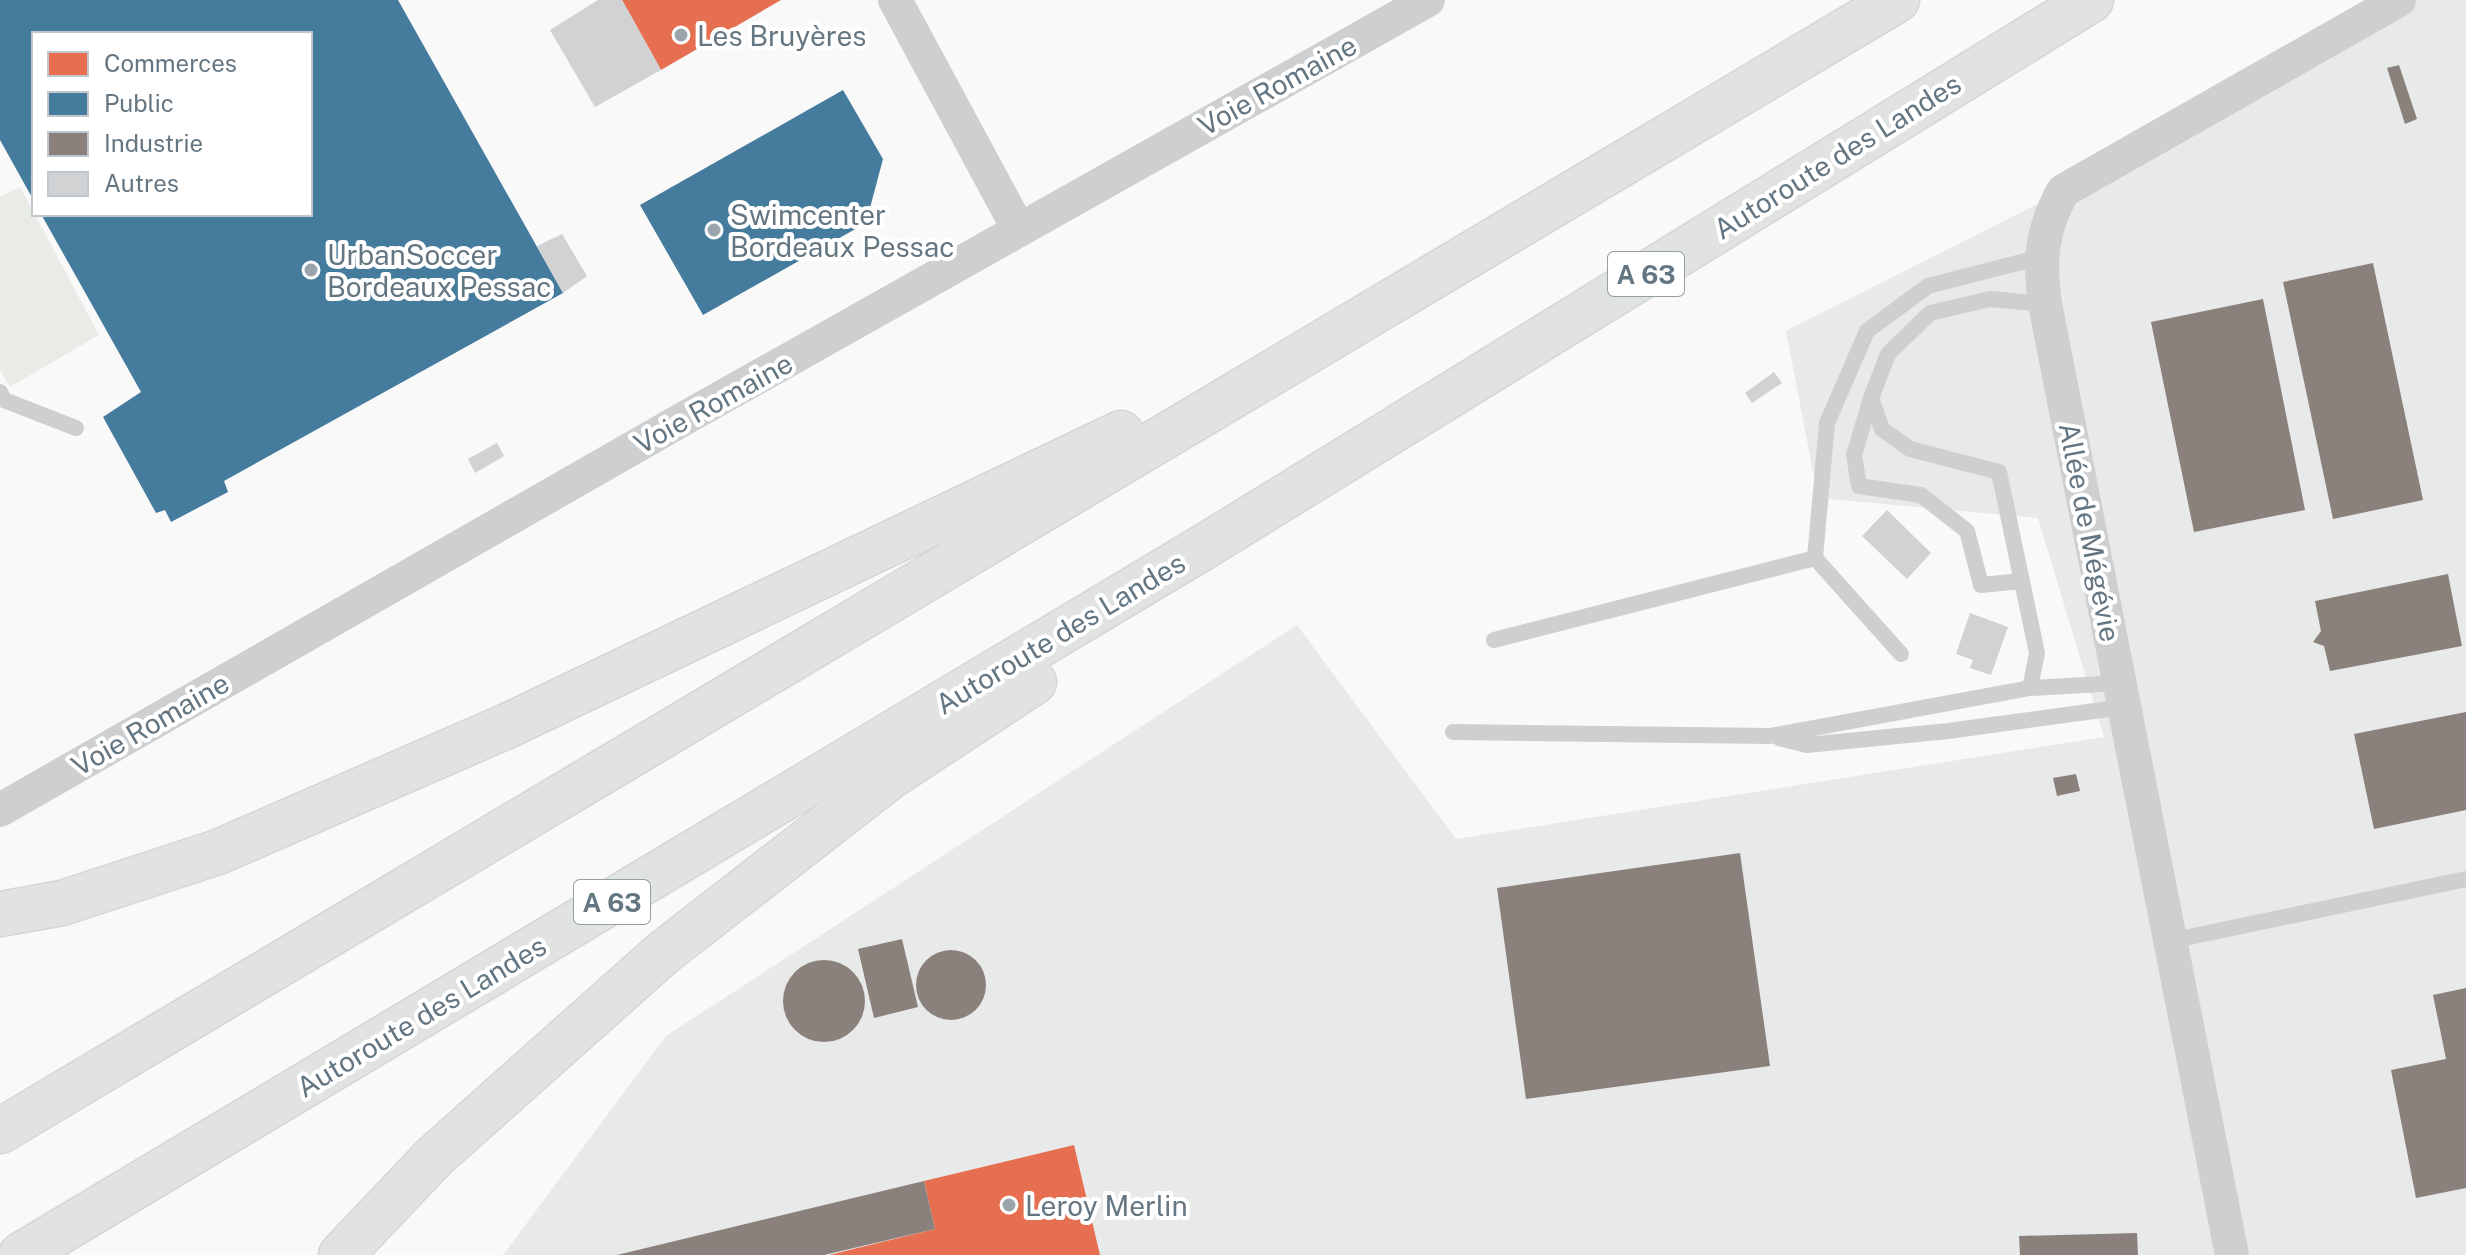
<svg xmlns="http://www.w3.org/2000/svg" width="2466" height="1255" viewBox="0 0 2466 1255" font-family="'Public Sans',sans-serif">
<rect width="100%" height="100%" fill="#f9f9f9"/>
<path fill="#e8e9e9" d="M2399 0H2466V1255H503L666 1036 1297 625 1456 839 2104 737 2038 518 1818 498 1786 331 2063 191Z"/>
<path fill="#e8ebe6" d="M20 187 99 335 10 387 0 370V197Z"/>
<path fill="#e76f51" d="M622 0H781L661 70Z
M1074 1145 1100 1255H829L935 1229 924 1181Z"/>
<path fill="#457b9d" d="M0 0H398L563 293 224 481 228 492 171 522 165 510 156 513 103 417 141 392 41 214H310V34H34V201L0 140Z
M843 90 883 159 866 223 703 315 640 205Z"/>
<path fill="#8a817c" d="M2399 65 2417 119 2405 124 2387 68Z
M2373 263 2423 500 2333 519 2283 282Z
M2263 299 2305 510 2194 532 2151 322Z
M2448 574 2462 646 2330 671 2324 646 2313 642 2321 631 2315 601Z
M2466 712V810L2374 829 2354 734Z
M2076 774 2080 791 2057 796 2053 778Z
M1740 853 1770 1066 1526 1099 1497 888Z
M902 939 918 1007 874 1018 858 949Z
M916 985a35 35 0 1 1 70 0a35 35 0 1 1-70 0Z
M783 1001a41 41 0 1 1 82 0a41 41 0 1 1-82 0Z
M2466 988V1188L2416 1198 2391 1070 2446 1059 2433 995Z
M924 1181 935 1229 824 1255H617Z
M2137 1233 2138 1255H2020L2019 1236Z"/>
<path fill="#d0d2d3" d="M598 0H622L661 70 595 107 550 30Z
M562 234 587 276 563 293 537 246Z
M1774 372 1782 383 1752 403 1745 393Z
M497 443 504 456 475 473 468 459Z
M1887 510 1931 553 1907 579 1862 536Z
M1970 613 2008 627 1991 675 1970 668 1973 660 1956 654Z"/>
<g fill="none" stroke-linecap="round" stroke-linejoin="round">
<g stroke="#d5d6d6" stroke-width="47">
<path id="motorway" d="M0 914 62 903 218 852 507 726 1121 433
M0 1131 1897 0
M21 1255 1202 548 2091 0
M341 1255 434 1157 663 953 891 776 1034 682"/>
</g>
<path stroke="#cecfd0" stroke-width="16" d="M0 392 4 400 76 428
M1871 398 1854 455 1859 486 1921 495 1967 531 1981 585 2022 581
M1815 558 1901 654
M1494 640 1815 558 1827 423 1867 331 1928 286 2041 257
M2030 688 2119 683
M1453 732 1770 736 2030 688 2037 653 1999 472 1910 449 1882 429 1871 398 1888 354 1930 313 1990 299 2045 304
M1779 738 1807 745 1948 731 2124 707
M2170 941 2466 879"/>
<path stroke="#cecfd0" stroke-width="34" d="M895 0 1019 230
M0 810 685 418 1428 0
M2232 1255 2045 304C2039 259 2041 231 2063 191L2399 0"/>
<use href="#motorway" stroke="#e1e2e2" stroke-width="44"/>
</g>
<g fill="#99a4ac" stroke="#fff" stroke-width="3">
<circle cx="681" cy="35" r="8"/>
<circle cx="714" cy="230" r="8"/>
<circle cx="311" cy="270" r="8"/>
<circle cx="1009" cy="1205" r="8"/>
</g>
<g text-anchor="middle" dominant-baseline="central" stroke-width="8" stroke-linejoin="round" paint-order="stroke">
<g fill="#fff" stroke="#939fa8" stroke-width="2">
<rect x="1608" y="252" width="76" height="44" rx="6"/>
<rect x="574" y="880" width="76" height="44" rx="6"/>
</g>
<g font-size="26" font-weight="bold" fill="#657683">
<text x="1646" y="274">A 63</text>
<text x="612" y="902">A 63</text>
</g>
<g font-size="28" fill="#657683" stroke="#fff" text-anchor="start">
<text x="697" y="35">Les Bruyères</text>
<text x="730" y="214">Swimcenter<tspan x="730" dy="32">Bordeaux Pessac</tspan></text>
<text x="327" y="254">UrbanSoccer<tspan x="327" dy="32">Bordeaux Pessac</tspan></text>
<text x="1025" y="1205">Leroy Merlin</text>
</g>
<g font-size="28" fill="#657683" stroke="#fff">
<text transform="translate(1277 85) rotate(-29)">Voie Romaine</text>
<text transform="translate(1837 156) rotate(-32)">Autoroute des Landes</text>
<text transform="translate(713 403) rotate(-29)">Voie Romaine</text>
<text transform="translate(2090 532) rotate(79)">Allée de Mégévie</text>
<text transform="translate(1060 633) rotate(-31)">Autoroute des Landes</text>
<text transform="translate(150 724) rotate(-30)">Voie Romaine</text>
<text transform="translate(421 1016) rotate(-31)">Autoroute des Landes</text>
</g>
</g>
<rect x="32" y="32" width="280" height="184" fill="#ffffff" stroke="#c1c8cd" stroke-width="2"/>
<rect x="48" y="52" width="40" height="24" fill="#e76f51" stroke="#c1c8cd" stroke-width="2"/>
<text x="104" y="72" font-size="24" fill="#657683">Commerces</text>
<rect x="48" y="92" width="40" height="24" fill="#457b9d" stroke="#c1c8cd" stroke-width="2"/>
<text x="104" y="112" font-size="24" fill="#657683">Public</text>
<rect x="48" y="132" width="40" height="24" fill="#8a817c" stroke="#c1c8cd" stroke-width="2"/>
<text x="104" y="152" font-size="24" fill="#657683">Industrie</text>
<rect x="48" y="172" width="40" height="24" fill="#d0d2d3" stroke="#c1c8cd" stroke-width="2"/>
<text x="104" y="192" font-size="24" fill="#657683">Autres</text>
</svg>
